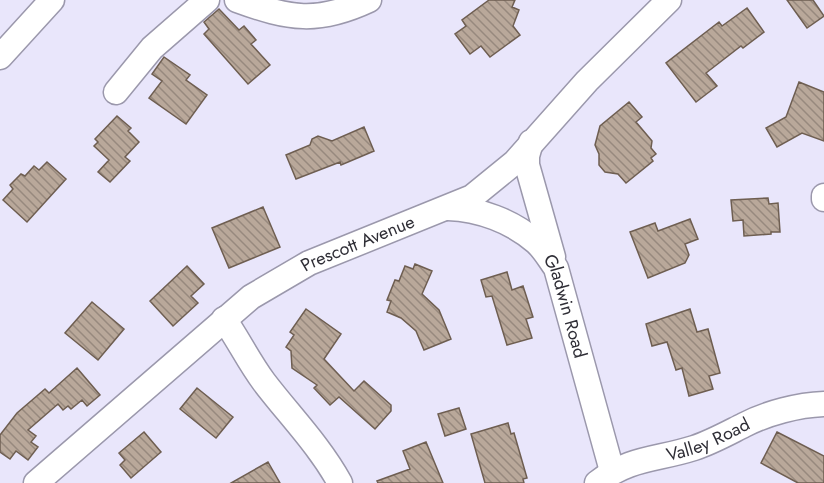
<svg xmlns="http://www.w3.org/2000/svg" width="824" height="483" viewBox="0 0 824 483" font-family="Jost,sans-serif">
<defs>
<pattern id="building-back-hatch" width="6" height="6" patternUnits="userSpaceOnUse" patternTransform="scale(1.5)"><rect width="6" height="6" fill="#b9a89a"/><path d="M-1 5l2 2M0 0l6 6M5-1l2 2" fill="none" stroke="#97897e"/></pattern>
</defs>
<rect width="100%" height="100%" fill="#e9e6fb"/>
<path fill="url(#building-back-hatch)" stroke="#6e5e51" stroke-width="1.5" d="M489 0H515L512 7 519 10 513 26 520 35 490 57 481 46 470 54 455 34 466 26 462 20Z
M787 0H813L824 16 807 28Z
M747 8 764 32 743 48 741 46 706 73 717 86 696 102 666 63 719 22 722 26Z
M219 9 239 30 244 26 256 40 251 44 270 65 248 84 204 34 209 29 204 22Z
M164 57 190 75 186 80 207 95 186 124 149 98 162 81 152 74Z
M799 82 824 92V141L802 133 777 147 766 128 786 117Z
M629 102 642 117 636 122 652 141 651 148 656 154 651 158 653 161 626 183 618 174 605 172 599 165V154L595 145 600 126Z
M117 116 131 128 128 131 139 142 125 157 130 161 110 182 98 172 109 160 94 146 98 142 95 139Z
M364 127 374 151 341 165 340 162 296 179 286 155 310 145 312 139 318 136 332 141Z
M47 162 66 179 27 222 3 200 13 189 10 185 21 174 25 176 34 166 39 170Z
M768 198 769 204 778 203 780 232H771V234L744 236 743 220 733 221 731 200Z
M263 207 280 247 229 268 212 228Z
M690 219 698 239 685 244 689 255 685 263 648 278 630 232 655 223 658 231Z
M415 264 432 271 422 294 439 310 451 339 424 350 416 331 401 318 387 312 391 301 387 300 395 280 399 281 405 266 413 269Z
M187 266 204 284 191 296 198 303 173 326 150 301Z
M507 272 512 290 523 286 533 317 526 319 532 338 507 345 492 296 486 297 481 280Z
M92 302 124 329 98 360 65 333Z
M306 309 341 334 324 359 354 391 364 381 391 405V411L375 429 339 397 330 405 314 388 317 385 292 368 291 351 286 347 294 335 290 332Z
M690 309 697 332 708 329 720 373 709 376 713 389 689 396 682 368 676 370 667 342 652 346 646 324Z
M77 368 100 395 87 406 82 400 71 409 68 406 63 410 58 404 28 430 36 436 31 442 38 447 28 460 16 451 10 459 0 452V435L17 413 45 389 49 393Z
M197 388 233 417 216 438 180 409Z
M459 408 466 429 445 436 438 414Z
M508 423 511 434 514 433 527 478 523 479 524 483H485L471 434Z
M144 432 161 452 131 478 120 465 125 460 119 453Z
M777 432 824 456V483H798L761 463Z
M426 442 443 483H378L377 481 410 469 403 451Z
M268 462 280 483H231Z"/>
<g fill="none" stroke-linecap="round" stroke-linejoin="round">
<g stroke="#9b98ac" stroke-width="27">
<g id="minor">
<path d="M237 0C289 19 318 24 369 0"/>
<path d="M0 57 52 0"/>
<path d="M116 92 152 48 207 0"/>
<path d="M531 142 527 156V165L553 257"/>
<path d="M824 196V199"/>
<path id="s1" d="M448 208C479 209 512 221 536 242 544 249 550 260 556 268L612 471"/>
<path d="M224 319C238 339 249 362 264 382 290 416 319 445 340 483"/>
<path id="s2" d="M36 483 251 297 309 263 472 197 515 162 587 81 669 0"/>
<path id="s3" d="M597 483C630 457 657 460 694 448 712 442 728 433 744 425 767 413 798 405 824 404"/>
</g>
</g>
<use href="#minor" stroke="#fff" stroke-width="24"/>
</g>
<g text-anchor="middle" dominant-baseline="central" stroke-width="6" stroke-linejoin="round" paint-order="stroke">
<g font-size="18" fill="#2f2e36" stroke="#e9e6fb">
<text stroke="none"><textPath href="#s2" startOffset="404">Prescott Avenue</textPath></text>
<text stroke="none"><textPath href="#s1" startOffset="168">Gladwin Road</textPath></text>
<text stroke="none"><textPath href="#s3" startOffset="120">Valley Road</textPath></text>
</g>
</g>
</svg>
